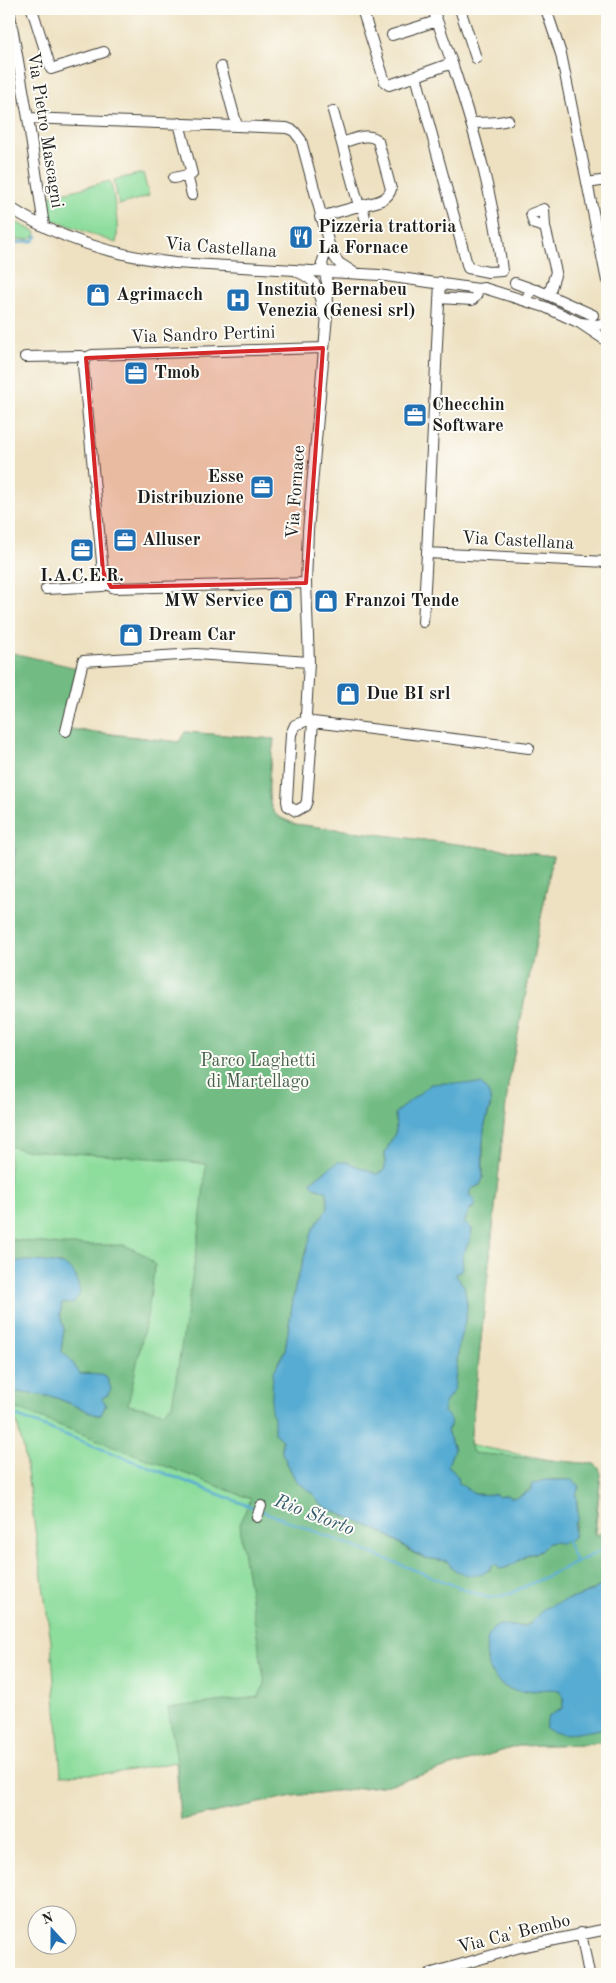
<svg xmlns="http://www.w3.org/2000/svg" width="616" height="1983" viewBox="0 0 616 1983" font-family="'Old Standard TT',serif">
<rect width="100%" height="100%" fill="#fdfcf7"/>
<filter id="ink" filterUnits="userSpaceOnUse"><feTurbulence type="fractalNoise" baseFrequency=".02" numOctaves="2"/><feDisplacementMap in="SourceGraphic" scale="10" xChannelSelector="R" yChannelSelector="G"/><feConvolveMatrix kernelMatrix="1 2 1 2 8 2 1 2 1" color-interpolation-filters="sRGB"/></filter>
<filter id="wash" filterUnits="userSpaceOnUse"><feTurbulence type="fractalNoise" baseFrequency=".0096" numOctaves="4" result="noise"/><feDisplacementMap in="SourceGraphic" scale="20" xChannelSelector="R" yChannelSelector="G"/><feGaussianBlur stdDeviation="1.12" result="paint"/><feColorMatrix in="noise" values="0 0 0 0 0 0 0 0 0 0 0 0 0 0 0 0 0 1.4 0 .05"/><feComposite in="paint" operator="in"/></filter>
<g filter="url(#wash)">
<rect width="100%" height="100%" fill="#eee1c1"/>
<path fill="#8ddd9c" stroke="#547c5c" d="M143 173 149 196 119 205 114 180Z
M110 181C114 195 120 229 116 243L46 217 43 198Z
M9 219 36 232 35 236 30 239 11 240 9 246Z
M9 652 63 728 179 742 185 732 274 739C272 757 262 801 276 815 281 819 289 821 294 824L553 856 508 1085 470 1443V1445L556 1461 594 1464 599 1468 601 1474 595 1535 607 1530V1741L582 1744 518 1746 388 1785 292 1796 180 1820 176 1762 114 1773 61 1775 51 1642 24 1451 13 1408 9 1406Z"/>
<path fill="#72bc84" stroke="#476c50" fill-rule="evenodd" d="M9 652 77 668 62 729 179 742 185 732 274 739C272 757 262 801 276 815 281 819 289 821 294 824L553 856 508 1085 470 1443 473 1453 594 1464 599 1468 601 1474 594 1532 595 1536H598L607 1532V1583L582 1595 543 1610 536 1619 526 1626H509L525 1692 550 1688 559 1690 564 1698 562 1708 548 1717 566 1733 607 1728V1741L582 1744 518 1746 388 1785 292 1796 180 1820 177 1762 168 1708 258 1697 265 1684 241 1538 240 1522 251 1499 9 1406V1391L54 1397 97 1415H101L106 1404 102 1399 104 1396 89 1373 80 1374 70 1359 61 1352 64 1329 60 1315 62 1303 61 1264 9 1261V1239L61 1245H124L145 1255 155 1265 148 1311 128 1405 163 1412 172 1405 199 1234 206 1164 164 1159 24 1150 9 1146V920L15 849 9 841ZM431 1084 491 1105 483 1132V1178L480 1185 471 1189 469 1196 473 1198 474 1208 469 1210 464 1223 472 1229 470 1240 462 1256 463 1269 455 1274 464 1286 467 1303 466 1318 459 1342 454 1390 444 1405V1412L450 1427 447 1431 454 1449 448 1465 458 1479V1483L474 1494 496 1495 499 1497 506 1495C520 1504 527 1488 537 1483 550 1478 569 1478 580 1486L576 1494 578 1511 575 1529 555 1542 548 1543 539 1552 530 1554 506 1568 496 1564 492 1565 489 1571 450 1565 447 1561 425 1558 413 1553 386 1534 327 1508 318 1502 313 1493 296 1481 282 1453V1440L274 1433 278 1362 285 1350 295 1287 313 1229 328 1208 327 1192 313 1186 347 1162 376 1174 382 1172 385 1168V1153L396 1131V1113Z"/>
<path fill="#56acd2" stroke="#396477" d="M9 841 15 848 9 920Z
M445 1083 481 1084C499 1101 486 1111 484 1131 482 1146 482 1163 483 1178L480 1185 471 1189 469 1195 473 1198 476 1205 469 1210 464 1223 472 1229 470 1240 462 1256 463 1269 455 1274 464 1286 467 1303 466 1318 459 1342 454 1390 444 1405V1412L449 1417 451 1423 447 1431 454 1449 448 1465 458 1477 459 1483 474 1494 496 1495 499 1497 506 1495C516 1501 521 1495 530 1491L532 1484 545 1480H572L580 1486 576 1494 578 1519 574 1524V1536C557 1550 561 1539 549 1543 546 1544 543 1549 540 1551 537 1553 533 1552 529 1554 520 1559 511 1568 500 1569L496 1564 492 1565C484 1579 468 1577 455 1570 452 1568 449 1564 447 1561L425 1558 413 1552 386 1534 327 1508 318 1502 313 1493 296 1481 282 1453V1440L274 1433V1418L271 1411 273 1373 285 1350 295 1287 313 1229 328 1208 327 1192 313 1186 311 1181 338 1162H347L376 1174 382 1172 385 1168V1153L396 1131 395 1113 431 1084Z
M9 1261C24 1261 59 1260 70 1269 77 1274 78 1286 80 1294L72 1304 62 1303 60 1315 64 1329 61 1351 70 1359 80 1374 101 1375 107 1378 111 1389 107 1396H104L102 1399 106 1404 101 1415H97L54 1397 9 1391Z
M607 1583V1728C589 1730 560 1740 545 1728L548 1717 562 1708 564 1698 559 1690C544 1687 529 1694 513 1690 499 1686 492 1677 488 1664 485 1654 485 1636 494 1628 503 1621 513 1629 524 1626 534 1624 536 1615 543 1610 553 1603 568 1600 580 1596 589 1593 598 1587 607 1583Z"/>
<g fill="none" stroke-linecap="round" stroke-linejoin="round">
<path stroke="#56acd2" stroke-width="2.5" d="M15 243 33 241 37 236
M9 1413 257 1509
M262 1511 482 1596 490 1598 509 1594 607 1548
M567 1541 576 1562"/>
</g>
</g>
<g filter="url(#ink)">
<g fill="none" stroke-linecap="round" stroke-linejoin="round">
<g stroke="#3c3a35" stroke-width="12">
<path id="minor" d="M9 9 28 118 44 226
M32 9 51 69 104 52
M362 9 385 82 389 85 416 76
M433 9 452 63
M460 9 476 58
M546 9 561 54 607 281
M392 35 437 21
M452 63C475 132 494 199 502 271L488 272 468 268 416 76Z
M221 67 237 126
M28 118 287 128 294 131 301 140 331 252 339 263 353 272
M472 123C485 122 495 124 508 120
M342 143C352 140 370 131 378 141L391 189C388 202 371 203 359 206
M187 175 192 195
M174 178 192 174 179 123
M587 183 607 180
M362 205 365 218
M9 207C58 239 118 256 175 263L379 275 478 289 484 288 545 307 580 323 607 341
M320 217 359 206 333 111
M545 227 534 224 531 214 544 209 545 227 556 272 549 294
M328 244 322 264 327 282 328 304 308 531 306 583 309 662 306 715 308 720 313 722 529 748
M298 272C320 281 319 293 323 314
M440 282 427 553 607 562
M515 283 532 289
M439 298 472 300 476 296 478 289
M526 300 531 290H537L593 315
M581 323 597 325 607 323
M25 357 81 356 86 358
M306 583 115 588C107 586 104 580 103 572L83 365 86 358 92 355 323 348
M46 589 103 586 107 583
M423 622 427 553
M308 720 295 725 291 734 287 801 288 806 296 811 305 806 307 801 313 722
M66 731 83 661 196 654 309 662
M257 1517 261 1506
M581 1933 589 1974
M429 1974 520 1947 607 1929"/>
</g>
<use href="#minor" stroke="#fff" stroke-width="10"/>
</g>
</g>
<path fill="#d62828" fill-opacity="0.2" stroke="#d62828" stroke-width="4" stroke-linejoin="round" d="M323 348 306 583 111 587 103 572 86 358Z"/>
<defs>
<g id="restaurant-square" transform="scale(1.25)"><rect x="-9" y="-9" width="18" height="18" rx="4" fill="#1f6fb2" stroke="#fdfcf7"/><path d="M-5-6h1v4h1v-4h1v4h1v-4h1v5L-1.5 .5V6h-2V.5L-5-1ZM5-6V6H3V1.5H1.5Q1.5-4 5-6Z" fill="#fff"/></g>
<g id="shop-square" transform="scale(1.25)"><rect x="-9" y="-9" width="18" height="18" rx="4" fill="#1f6fb2" stroke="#fdfcf7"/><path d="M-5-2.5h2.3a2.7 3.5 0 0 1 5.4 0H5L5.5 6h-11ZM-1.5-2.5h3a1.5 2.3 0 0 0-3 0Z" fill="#fff"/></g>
<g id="hospital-square" transform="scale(1.25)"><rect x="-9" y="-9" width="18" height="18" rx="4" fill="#1f6fb2" stroke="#fdfcf7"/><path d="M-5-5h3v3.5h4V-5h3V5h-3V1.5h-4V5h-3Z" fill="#fff"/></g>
<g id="office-square" transform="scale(1.25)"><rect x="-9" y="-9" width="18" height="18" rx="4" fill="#1f6fb2" stroke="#fdfcf7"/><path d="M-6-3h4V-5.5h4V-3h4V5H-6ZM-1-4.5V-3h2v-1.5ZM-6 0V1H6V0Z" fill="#fff"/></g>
</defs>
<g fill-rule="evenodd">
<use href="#restaurant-square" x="301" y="237"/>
<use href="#shop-square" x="98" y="295"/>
<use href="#hospital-square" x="238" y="300"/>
<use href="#office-square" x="136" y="373"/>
<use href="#office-square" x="415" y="415"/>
<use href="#office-square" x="262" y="487"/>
<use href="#office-square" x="125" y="540"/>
<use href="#office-square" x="82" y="550"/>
<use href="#shop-square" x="281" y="601"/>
<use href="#shop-square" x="326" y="601"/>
<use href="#shop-square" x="131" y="635"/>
<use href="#shop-square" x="348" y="694"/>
</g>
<g text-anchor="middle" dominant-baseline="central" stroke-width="4" stroke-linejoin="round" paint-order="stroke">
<g font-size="18" fill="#1c1c1c" stroke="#fdfcf7">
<text transform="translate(45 130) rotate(81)">Via Pietro Mascagni</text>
<text transform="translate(221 248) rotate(4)">Via Castellana</text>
<text transform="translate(203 335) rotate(-2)">Via Sandro Pertini</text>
<text transform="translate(296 492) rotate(-86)">Via Fornace</text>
<text transform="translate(518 541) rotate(3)">Via Castellana</text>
<text transform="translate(514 1934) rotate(-14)">Via Ca' Bembo</text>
</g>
<g font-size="18" font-weight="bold" fill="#1c1c1c" stroke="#fdfcf7" text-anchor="start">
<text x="318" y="227">Pizzeria trattoria<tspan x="318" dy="21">La Fornace</tspan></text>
<text x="256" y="290">Instituto Bernabeu<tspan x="256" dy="21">Venezia (Genesi srl)</tspan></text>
<text x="116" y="295">Agrimacch</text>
<text x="154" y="373">Tmob</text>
<text x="432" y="405">Checchin<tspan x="432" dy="21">Software</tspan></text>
<text x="244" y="477" text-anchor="end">Esse<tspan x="244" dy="21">Distribuzione</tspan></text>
<text x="142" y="540">Alluser</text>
<text x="82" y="576" text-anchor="middle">I.A.C.E.R.</text>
<text x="264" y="601" text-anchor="end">MW Service</text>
<text x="344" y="601">Franzoi Tende</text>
<text x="148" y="635">Dream Car</text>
<text x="366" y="694">Due BI srl</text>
</g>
<g font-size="18" fill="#446049" stroke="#fdfcf7">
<text x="258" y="1061">Parco Laghetti<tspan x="258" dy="21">di Martellago</tspan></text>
</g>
<g font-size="19" font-style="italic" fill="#365d6e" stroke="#fdfcf7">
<text transform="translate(314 1516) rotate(21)">Rio Storto</text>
</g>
</g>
<rect width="616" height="1983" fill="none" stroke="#fdfcf7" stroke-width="30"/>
<g transform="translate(52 1930) rotate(339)"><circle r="24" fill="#fdfcf7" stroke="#a3a29f"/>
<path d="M0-4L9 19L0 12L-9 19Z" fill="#1f6fb2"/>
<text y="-8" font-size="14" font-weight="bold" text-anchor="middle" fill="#1c1c1c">N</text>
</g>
</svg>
